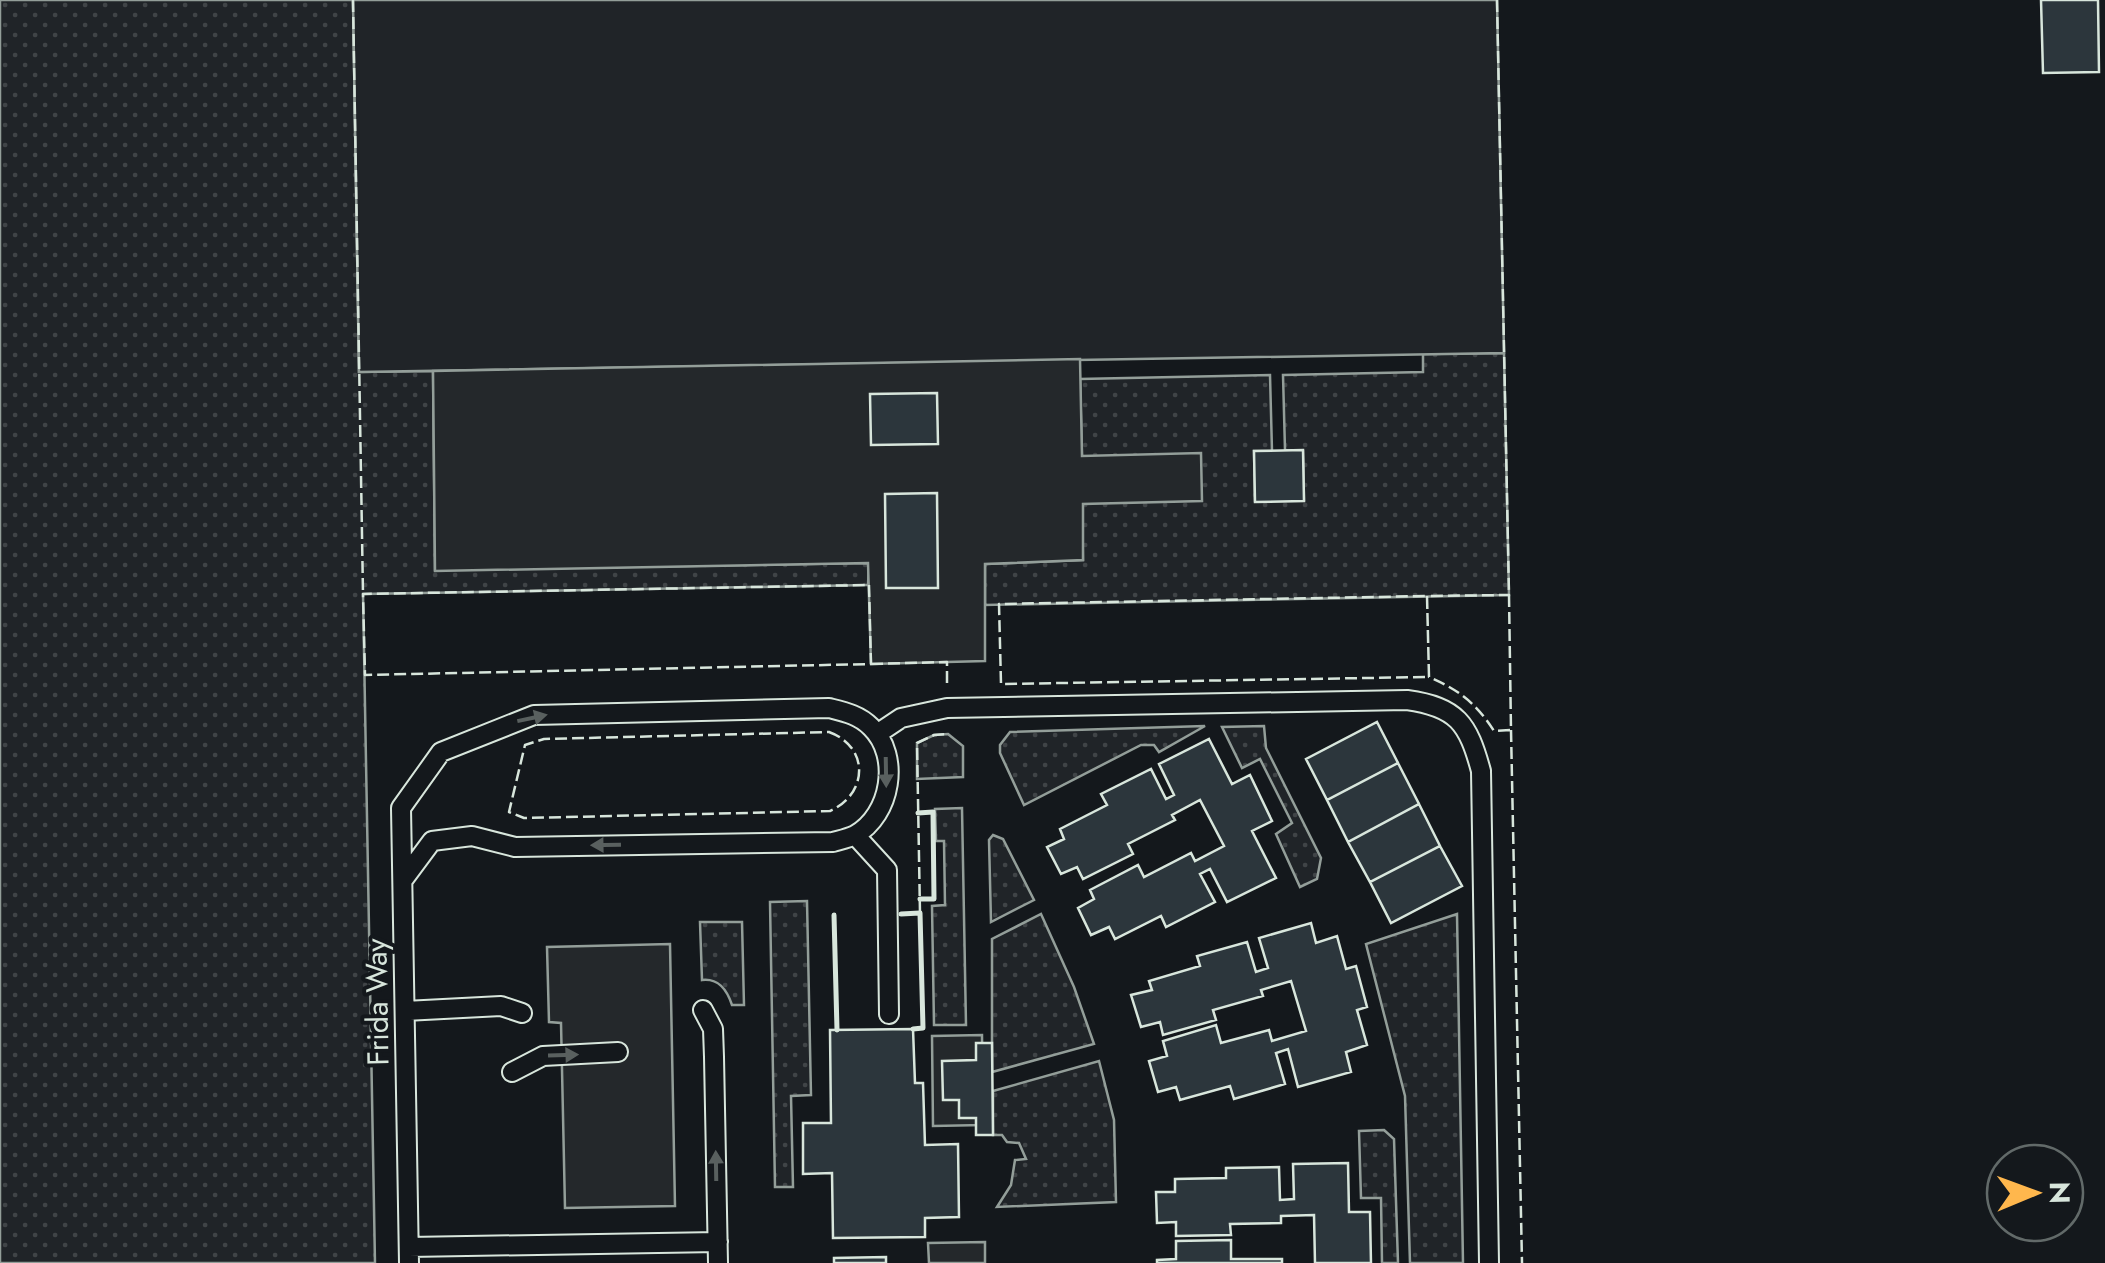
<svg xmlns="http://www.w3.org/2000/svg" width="2105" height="1263" viewBox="0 0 2105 1263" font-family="Jost,sans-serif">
<defs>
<pattern id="grass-dots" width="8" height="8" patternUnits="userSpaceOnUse" patternTransform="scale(2.5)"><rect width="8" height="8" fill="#202428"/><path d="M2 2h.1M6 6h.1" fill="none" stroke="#404447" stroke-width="1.8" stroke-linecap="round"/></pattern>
</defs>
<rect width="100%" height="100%" fill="#14181c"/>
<path fill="url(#grass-dots)" stroke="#939e99" stroke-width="2.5" d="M0 0H353L359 372 433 371 435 570 869 563 868 585 363 594 375 1263H0Z
M1504 353 1509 595 985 605V564L1083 560 1082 503 1201 454 1082 457 1080 379 1270 375 1272 451H1254L1255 501 1304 500 1303 451 1285 450 1283 375 1423 372V354Z
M1205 726 1159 752 1154 745H1141L1024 805 1000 753V745L1010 732Z
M1264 726 1266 748 1321 858 1317 879 1300 887 1276 834 1292 823 1260 759 1242 768 1222 727Z
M948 734 963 746V777L917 779V743L934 735Z
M962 808 966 1025H934L932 906 945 905 944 841H936L935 809Z
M993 835 1003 839 1034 900 991 922 989 840Z
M807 901 811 1095 791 1096 793 1187H775L770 902Z
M1041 914 1074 987 1094 1044 992 1072V939Z
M1457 914 1463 1263H1410L1405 1096 1366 944Z
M700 922H742L744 1005H732C727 990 719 978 702 980Z
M1099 1061 1114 1120 1116 1202 997 1207 1011 1185 1015 1160 1026 1159 1019 1143 1007 1142 1002 1135H993V1091Z
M1384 1130 1394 1139 1398 1263H1382L1381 1198H1361L1359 1131Z"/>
<path fill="#202428" stroke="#939e99" stroke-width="2.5" d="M353 0H1497L1504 353 359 372Z"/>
<path fill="#24282b" stroke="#939e99" stroke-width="2.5" d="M1080 359 1082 456 1201 453 1202 501 1083 504V560L985 564V661L871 664 868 563 435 571 433 371Z
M670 944 675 1206 565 1208 561 1023 549 1022 547 947Z
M982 1035 983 1125 933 1126 932 1036Z
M985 1242V1263H929L928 1243Z"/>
<path fill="#2c363c" stroke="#d8e6dc" stroke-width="2.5" d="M2041 0H2098L2099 72 2043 73Z
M937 393 938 444 871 445 870 394Z
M1303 450 1304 501 1255 502 1254 451Z
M937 493 938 588H886L885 494Z
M1377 722 1398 763 1327 800 1306 759Z
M1209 739 1232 784 1250 775 1272 821 1252 831 1276 878 1227 902 1210 869 1200 874 1215 902 1166 927 1161 916 1115 939 1109 927 1091 935 1078 908 1094 899 1090 890 1138 865 1144 877 1191 853 1195 861 1224 846 1200 800 1172 815 1175 820 1128 844 1133 854 1083 879 1077 867 1061 874 1047 847 1064 839 1060 829 1107 805 1101 794 1151 769 1166 799 1174 795 1159 764Z
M1398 763 1419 804 1348 842 1327 800Z
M1419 804 1440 846 1370 882 1348 842Z
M1440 846 1462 886 1391 923 1370 882Z
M1311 923 1316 943 1337 936 1346 969 1356 966 1367 1007 1357 1010 1367 1045 1346 1052 1351 1072 1298 1087 1288 1049 1276 1053 1285 1084 1234 1099 1230 1086 1180 1100 1176 1087 1158 1092 1149 1061 1167 1056 1163 1041 1216 1025 1221 1043 1269 1030 1272 1041 1306 1031 1291 981 1261 990 1263 996 1213 1010 1216 1020 1163 1035 1160 1022 1141 1027 1131 995 1152 990 1149 981 1200 966 1197 956 1247 942 1256 972 1268 968 1259 938Z
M913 1029 915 1083H923L925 1145 958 1144 959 1217 925 1218V1237L833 1238 832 1173 803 1174V1123H831L830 1030Z
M976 1043H992L993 1135H976V1118H959V1100H943L942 1061 976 1060Z
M1348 1163 1349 1212H1370L1371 1263H1315L1314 1215 1281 1216V1223L1230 1224 1231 1235 1176 1236V1222L1157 1223 1156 1192H1175V1179L1226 1178V1168L1279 1167 1280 1200 1294 1199 1293 1164Z
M1231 1240V1259H1282V1263H1157V1260L1176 1259V1241Z
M886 1257V1263H834V1258Z"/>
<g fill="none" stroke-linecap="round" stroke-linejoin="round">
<g stroke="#d8e6dc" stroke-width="22">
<path id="lane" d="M877 734 901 718 947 708 1407 700C1457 707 1468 723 1481 771L1489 1263
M855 835 887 870 889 1014
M403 880 432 841 472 836 515 847 833 842C840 840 849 838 855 835 891 815 901 756 871 727 859 715 845 712 829 708L534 715 441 752 401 808 409 1263
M703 1010 713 1029 714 1057 718 1263
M405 1011 501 1006 522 1013
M512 1072 543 1056 618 1052
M409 1247 718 1242"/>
</g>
<use href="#lane" stroke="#14181c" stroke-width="18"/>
<path stroke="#d8e6dc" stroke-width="2.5" stroke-dasharray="12 5" stroke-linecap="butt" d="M353 0 363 594
M1497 0 1509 595
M869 585 871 664 365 675 363 594Z
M1509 595 1511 730 1494 731C1476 703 1459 690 1429 677L1427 596Z
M1427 596 1429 677 1001 684 999 604Z
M871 664 947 662V685
M1511 730 1522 1263
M829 732C870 747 868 794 830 811L524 818 509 812 525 745 544 739Z
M920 913 917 743 934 735 948 734"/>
<path stroke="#d8e6dc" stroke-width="5" d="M918 813 933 812 934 899H920
M901 914 920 913 923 1028 913 1029
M834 915 837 1030"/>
</g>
<defs><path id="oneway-solid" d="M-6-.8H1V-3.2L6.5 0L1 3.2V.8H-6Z" transform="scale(2.5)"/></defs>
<g fill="#59605f">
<use href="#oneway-solid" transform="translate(532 718) rotate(-12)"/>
<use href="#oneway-solid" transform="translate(886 772) rotate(89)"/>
<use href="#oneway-solid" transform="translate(606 845) rotate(179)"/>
<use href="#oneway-solid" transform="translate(563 1055) rotate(-2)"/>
<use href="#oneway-solid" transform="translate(716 1166) rotate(-91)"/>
</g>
<g text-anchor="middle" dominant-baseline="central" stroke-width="8" stroke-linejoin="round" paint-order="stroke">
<g font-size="30" fill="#d8e6dc" stroke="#14181c">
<text transform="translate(377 1002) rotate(-91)">Frida Way</text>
</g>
</g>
<g transform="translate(2035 1193) rotate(89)"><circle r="48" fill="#14181c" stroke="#626a69" stroke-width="2.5"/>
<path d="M0-8L18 38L0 25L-18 38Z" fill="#ffb74d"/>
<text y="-15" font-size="28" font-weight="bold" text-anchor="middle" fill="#d8e6dc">N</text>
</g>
</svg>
